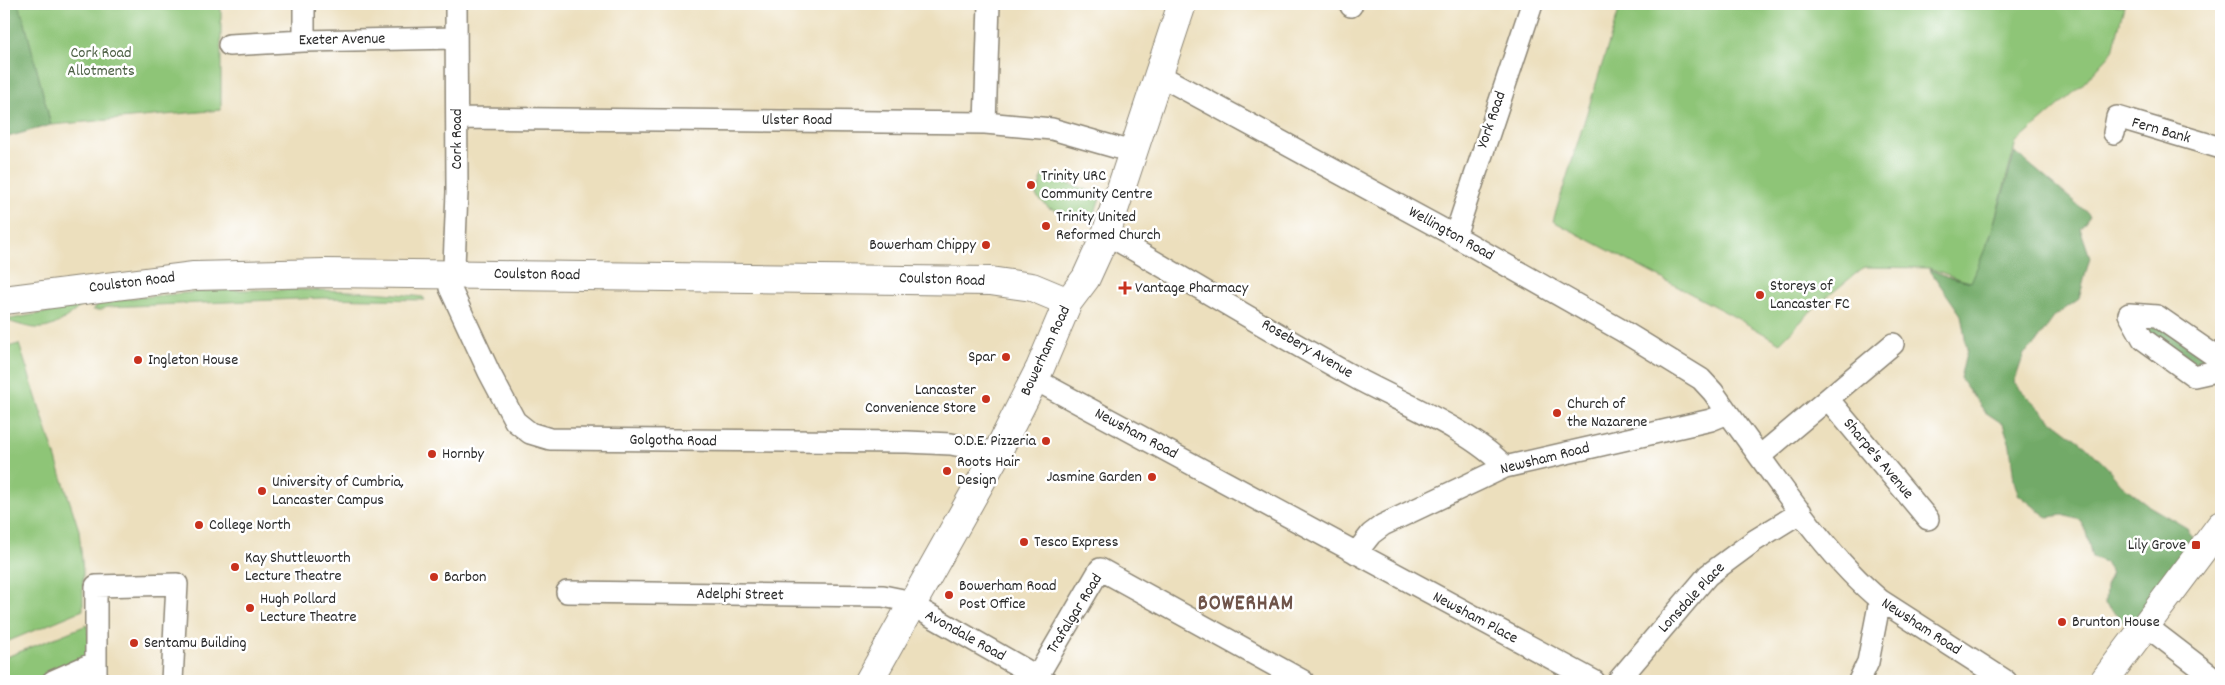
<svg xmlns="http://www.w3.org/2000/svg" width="2225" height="685" viewBox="0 0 2225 685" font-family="Dekko,sans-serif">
<rect width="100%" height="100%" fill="#fff"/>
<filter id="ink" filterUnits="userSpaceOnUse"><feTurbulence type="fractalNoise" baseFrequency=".02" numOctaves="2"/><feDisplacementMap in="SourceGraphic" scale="10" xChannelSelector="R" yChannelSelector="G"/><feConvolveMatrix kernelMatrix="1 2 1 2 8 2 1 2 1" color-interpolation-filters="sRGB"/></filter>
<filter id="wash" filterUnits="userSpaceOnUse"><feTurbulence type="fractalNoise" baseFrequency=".0096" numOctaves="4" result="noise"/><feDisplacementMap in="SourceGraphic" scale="20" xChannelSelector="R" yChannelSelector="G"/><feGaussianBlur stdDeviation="1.12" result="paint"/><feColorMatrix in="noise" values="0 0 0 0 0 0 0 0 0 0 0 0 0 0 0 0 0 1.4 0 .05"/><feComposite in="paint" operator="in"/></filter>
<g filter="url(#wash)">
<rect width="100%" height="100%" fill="#ecdfbd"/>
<path fill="#8ec577" stroke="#5c7851" d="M4 4H221V110L51 125 24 20Z
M1621 4H2112L2124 6 2113 51 2080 87 2016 143 1990 237 1971 283 1929 268 1864 267 1817 305 1780 343 1733 316 1553 221Z
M1043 175 1101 195 1092 221 1049 208 1036 196Z
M219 290C287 290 355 288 423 297L425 300 322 298 107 307 101 310H93L100 301Z
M81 306C49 332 43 333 5 320Z
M19 344 79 530 83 572V610L4 643V348Z
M87 625 91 656 37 681H4V658Z"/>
<path fill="#72aa68" stroke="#4e6a4a" d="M4 4H18L24 19 51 125 4 138Z
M2015 152 2090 215 2080 228 2090 257 2079 299 2055 316 2035 344 2024 354 2014 383 2049 418 2086 446 2107 467 2121 484 2149 506 2187 528 2196 540 2132 625 2122 621 2105 604 2106 586 2112 573 2105 562 2092 557 2086 532 2080 520 2063 515 2047 517 2018 494 2014 481 2010 445 2003 424 1985 412 1960 378 1967 350 1961 315 1929 269 1945 276 1971 282 1990 237Z
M2145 324H2156L2203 356 2206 367 2193 368 2148 335Z"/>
</g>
<g filter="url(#ink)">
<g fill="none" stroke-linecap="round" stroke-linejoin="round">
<g stroke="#8c8574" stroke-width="24">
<path id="street" d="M456 4 457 192 454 266 450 288 489 372 515 421 530 433 550 439 907 442 951 444 997 453
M1351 6 1352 4
M304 41V4
M229 45 304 41 456 38
M1159 75 1455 236 1621 330 1701 379 1713 392 1728 413
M458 118 985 123 1052 129 1132 152
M985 123 989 4
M2114 133 2117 117 2221 148
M1106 234C1190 281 1271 332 1356 378 1400 402 1471 430 1505 467
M1455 236 1532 4
M2221 369 2215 356 2157 316 2129 314 2143 339 2194 376 2221 370
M1034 379 1594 681
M1828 399 1928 519
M1760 456 1893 344
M1356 553 1371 534 1383 525 1505 467 1711 420 1728 413C1773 473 1823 553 1880 600L2006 681
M567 592 883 596 903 600 1045 681
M2145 625 2218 681
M1037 677 1100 569 1303 681
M53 681 96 662
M96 681V586L177 584 172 681
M1618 681 1708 575 1754 541 1801 512
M1859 681 1868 662 1880 600"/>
</g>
<g stroke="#8c8574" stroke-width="30">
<path id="secondary" d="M4 300 194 276 326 273 990 281 1032 287 1068 302
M869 681 997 453 1040 368 1068 302 1086 278 1106 234 1182 4"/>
</g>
<g stroke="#8c8574" stroke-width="30">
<path id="primary" d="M2104 681 2221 525"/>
</g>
<use href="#street" stroke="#fff" stroke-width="21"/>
<use href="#secondary" stroke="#fff" stroke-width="28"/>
<use href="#primary" stroke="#fff" stroke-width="28"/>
</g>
</g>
<g fill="#c8321e" stroke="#fff" stroke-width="2">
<circle cx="1031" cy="185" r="5"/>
<circle cx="1046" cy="226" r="5"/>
<circle cx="986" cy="245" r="5"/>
<path d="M1122.5 280.5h5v5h5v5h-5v5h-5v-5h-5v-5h5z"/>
<circle cx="1760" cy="295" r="5"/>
<circle cx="1006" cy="357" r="5"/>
<circle cx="138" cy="360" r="5"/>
<circle cx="986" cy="399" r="5"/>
<circle cx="1557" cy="413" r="5"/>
<circle cx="1046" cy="441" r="5"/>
<circle cx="432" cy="454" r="5"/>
<circle cx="947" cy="471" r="5"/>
<circle cx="1152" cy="477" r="5"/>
<circle cx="262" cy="491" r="5"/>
<circle cx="199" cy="525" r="5"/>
<circle cx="1024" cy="542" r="5"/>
<rect x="2191" y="540" width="10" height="10" rx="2.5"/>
<circle cx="235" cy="567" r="5"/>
<circle cx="434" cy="577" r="5"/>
<circle cx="949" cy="595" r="5"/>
<circle cx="250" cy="608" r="5"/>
<circle cx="2062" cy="622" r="5"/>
<circle cx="134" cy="643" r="5"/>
</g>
<g text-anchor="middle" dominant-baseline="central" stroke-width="5" stroke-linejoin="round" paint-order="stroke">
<g font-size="16" fill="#2b2b2b" stroke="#fff">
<text transform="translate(342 40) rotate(-1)">Exeter Avenue</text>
<text x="797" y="120">Ulster Road</text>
<text transform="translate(1492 120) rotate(-71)">York Road</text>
<text transform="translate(2161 131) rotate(16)">Fern Bank</text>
<text transform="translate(457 139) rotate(-90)">Cork Road</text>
<text transform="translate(1451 234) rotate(29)">Wellington Road</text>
<text transform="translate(537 275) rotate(1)">Coulston Road</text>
<text transform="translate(942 280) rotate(2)">Coulston Road</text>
<text transform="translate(132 283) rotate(-7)">Coulston Road</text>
<text transform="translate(1307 349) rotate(30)">Rosebery Avenue</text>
<text transform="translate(1046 351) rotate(-65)">Bowerham Road</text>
<text transform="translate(1136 434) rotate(28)">Newsham Road</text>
<text transform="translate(673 441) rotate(1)">Golgotha Road</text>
<text transform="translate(1545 459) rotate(-14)">Newsham Road</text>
<text transform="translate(1878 459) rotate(50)">Sharpe's Avenue</text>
<text transform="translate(740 595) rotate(1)">Adelphi Street</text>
<text transform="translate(1692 598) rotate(-47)">Lonsdale Place</text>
<text transform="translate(1075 614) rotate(-58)">Trafalgar Road</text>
<text transform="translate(1475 618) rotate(28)">Newsham Place</text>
<text transform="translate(1921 627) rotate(33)">Newsham Road</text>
<text transform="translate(965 636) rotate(29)">Avondale Road</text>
</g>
<g font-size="16" fill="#4e6146" stroke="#fff">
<text x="101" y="53">Cork Road<tspan x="101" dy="18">Allotments</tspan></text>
</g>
<g font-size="16" fill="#2b2b2b" stroke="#fff" text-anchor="start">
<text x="1041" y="176">Trinity URC<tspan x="1041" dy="18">Community Centre</tspan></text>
<text x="1056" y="217">Trinity United<tspan x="1056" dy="18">Reformed Church</tspan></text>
<text x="976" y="245" text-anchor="end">Bowerham Chippy</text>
<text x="1770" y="286">Storeys of<tspan x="1770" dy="18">Lancaster FC</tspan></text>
<text x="1135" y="288">Vantage Pharmacy</text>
<text x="996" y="357" text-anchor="end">Spar</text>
<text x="148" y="360">Ingleton House</text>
<text x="976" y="390" text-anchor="end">Lancaster<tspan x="976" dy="18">Convenience Store</tspan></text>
<text x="1567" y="404">Church of<tspan x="1567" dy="18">the Nazarene</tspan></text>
<text x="1036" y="441" text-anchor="end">O.D.E. Pizzeria</text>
<text x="442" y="454">Hornby</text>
<text x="957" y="462">Roots Hair<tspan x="957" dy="18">Design</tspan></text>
<text x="1142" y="477" text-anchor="end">Jasmine Garden</text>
<text x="272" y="482">University of Cumbria,<tspan x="272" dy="18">Lancaster Campus</tspan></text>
<text x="209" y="525">College North</text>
<text x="1034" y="542">Tesco Express</text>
<text x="2186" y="545" text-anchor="end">Lily Grove</text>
<text x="245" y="558">Kay Shuttleworth<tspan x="245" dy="18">Lecture Theatre</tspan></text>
<text x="444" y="577">Barbon</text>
<text x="959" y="586">Bowerham Road<tspan x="959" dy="18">Post Office</tspan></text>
<text x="260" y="599">Hugh Pollard<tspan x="260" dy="18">Lecture Theatre</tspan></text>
<text x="2072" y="622">Brunton House</text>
<text x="144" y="643">Sentamu Building</text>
</g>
<g font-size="21" font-weight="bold" letter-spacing="1" fill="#6f544a" stroke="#fff">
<text x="1246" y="605">BOWERHAM</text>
</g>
</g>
<rect width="2225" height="685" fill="none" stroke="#fff" stroke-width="20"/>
</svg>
